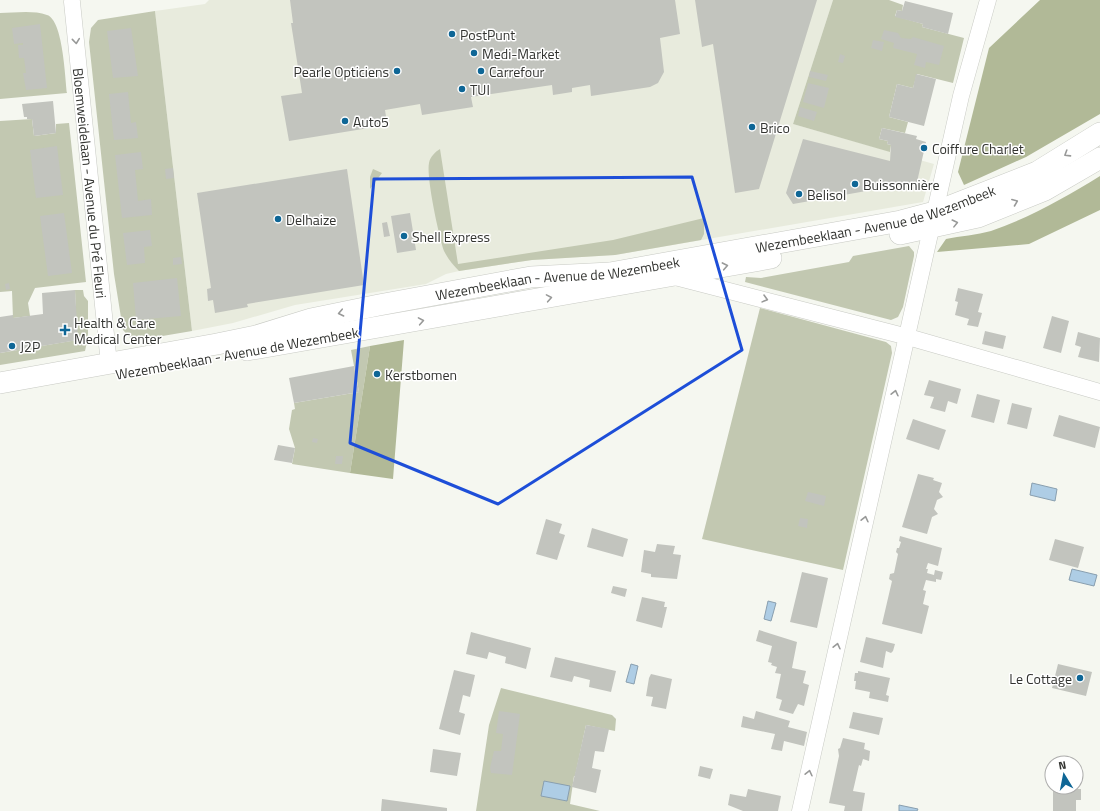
<svg xmlns="http://www.w3.org/2000/svg" width="1100" height="811" viewBox="0 0 1100 811" font-family="'Titillium Web',sans-serif">
<rect width="100%" height="100%" fill="#f5f7f0"/>
<path fill="#e8ebdd" d="M209 0H833L793 124 934 164 923 202 615 255 532 260 459 271 446 274 426 284 295 305 233 323 192 331 155 11 205 4Z"/>
<path fill="#c2c8b1" d="M833 0H889L903 5 902 11 897 10 895 16 923 24 922 27 964 38 953 83 917 74 913 88 897 84 889 117 908 122 905 133 882 128 879 139 888 141 887 144 891 145 890 152 793 124Z
M155 11 192 331 133 341 123 330 114 274 89 42 91 28 98 20Z
M0 13C14 13 33 10 47 15 63 20 65 77 67 93L0 99Z
M32 119 34 136 56 133V124L69 123 86 282 35 288 28 303 30 316 13 318 12 291 0 292V121Z
M440 149 458 264 613 240 704 218V234L701 240 615 255 532 260 459 271C453 265 448 259 444 251 439 237 426 177 429 163 430 157 435 152 440 149Z
M373 169 382 173 370 189V177Z
M909 246 914 252V256L903 307 898 317 891 320 745 282 746 277 761 278 849 262 853 256Z
M75 290H83L84 296 88 301V337L85 351 0 365V353L77 340Z
M760 308 886 342 891 346 892 353 843 570 702 539Z
M370 346 350 473 292 464 295 448 289 429 292 410 295 409 294 403 359 392 351 350Z
M501 688 612 715 616 719 615 731 586 725 575 776H574L570 804 600 811H476L489 725Z"/>
<path fill="#b1b997" d="M1040 0H1100V114L1026 157 964 185 958 172 989 48Z
M1100 176V210L1029 244 937 252 946 239C960 236 977 235 991 231 1029 218 1066 197 1100 176Z
M404 340 393 479 350 473 370 346Z"/>
<path fill="#aecde5" stroke="#899faf" d="M1032 483 1057 489 1055 501 1030 495Z
M1072 569 1097 575 1094 586 1069 580Z
M768 601 776 603 771 621 764 619Z
M631 664 638 666 634 684 626 682Z
M544 781 570 786 567 801 541 796Z
M899 805 918 809 917 811H899Z"/>
<path fill="#c2c4be" d="M290 0H675L680 34 660 38 664 72 658 83 650 87 591 96 590 85 572 88V92L553 95 552 85 471 97 473 107 422 115 420 104 385 110 387 123 368 126 369 128 289 141 281 96 302 93 291 23H293Z
M695 0H817L759 189 735 193 713 44 702 47Z
M905 1 953 13 948 34 922 27 923 24 895 17 897 10 902 11Z
M40 24 47 88 26 90 23 73H26L24 58H19L18 45H23V43L14 44 12 28Z
M131 28 138 76 113 78 107 31Z
M884 30 898 33 901 38 911 39 913 37 944 46 939 65 926 62 925 68 914 65 917 54 893 48 894 43 881 39Z
M873 40 884 42 882 51 871 48Z
M840 54 845 56 843 63 838 62Z
M810 71 828 75 826 81 809 77Z
M916 74 936 79 924 126 889 117 897 84 913 88Z
M808 83 829 88 824 108 803 102Z
M128 92 131 123 136 122 138 138 114 140 109 94Z
M53 101 56 133 34 136 32 119H27V117H24L22 104Z
M800 107 817 112 814 121 798 116Z
M882 128 917 136 916 139 926 142 917 182 793 204 786 193 803 139 890 161 891 145 887 144 888 141 879 139Z
M57 146 63 195 36 198 30 150Z
M141 152 143 169 135 170 138 201 151 199 152 215 122 218 115 155Z
M173 168 174 178 166 179 165 169Z
M347 169 364 285 247 304 248 307 215 313 213 300 208 301 207 289 211 288 197 193Z
M64 213 72 273 48 276 40 216Z
M410 213 416 250 397 253 391 216Z
M387 222 390 236 384 237 382 223Z
M150 230 152 246 144 247 145 263 127 265 123 233Z
M181 257 182 264 173 265V258Z
M177 278 181 316 136 320 133 283Z
M9 283 10 289 6 290 5 284Z
M958 288 983 294 978 312 982 313 978 327 967 325 969 319 955 315 958 302 955 301Z
M75 290 78 340 0 353V317L13 315V318L43 314 42 293Z
M1052 316 1069 321 1061 353 1043 348Z
M985 331 1006 336 1003 349 982 344Z
M1078 332 1100 338 1099 362 1078 357 1081 347 1075 345Z
M354 366 359 392 294 403 289 378Z
M929 380 961 389 957 404 948 401 945 412 930 408 934 397 924 395Z
M977 394 1000 400 994 423 971 417Z
M1012 403 1032 408 1027 429 1007 424Z
M1059 415 1100 427 1095 448 1053 436Z
M913 419 946 430 939 450 906 439Z
M313 438 318 439 317 443 312 442Z
M278 445 295 448 292 463 274 460Z
M336 456H343L342 464H335Z
M918 474 934 478 933 480 942 483 939 492 943 497 937 500 934 509 938 514 932 517 927 534 902 527Z
M808 492 826 496 824 506 805 501Z
M800 518 808 519 807 528 798 526Z
M546 519 562 524 559 533 565 535 557 560 536 554Z
M592 528 628 539 623 557 587 547Z
M900 536 942 548 938 566 928 563 926 569H928L927 573 934 575 935 570 943 572 941 580 936 579V582L926 580 923 590 926 591 923 604 929 606 922 634 882 624 892 581 889 579 890 574 894 573 898 554 896 552 897 548H899L901 542 899 541Z
M1055 539 1084 547 1078 568 1049 560Z
M657 544 675 546 673 554 681 555 677 579 651 577V574L641 572 644 550 655 552Z
M802 572 828 578 817 628 790 622Z
M613 586 627 589 625 597 611 593Z
M642 597 665 602 664 607H667L662 628 636 621Z
M759 630 797 642 792 668 806 671 803 683 809 685 804 706 798 704 793 714 779 710 782 700 776 698 781 674 775 673 777 667 771 665 772 663 768 662 772 646 756 641Z
M471 632 531 648 526 669 505 663 506 657 489 652 487 659 466 654Z
M866 637 895 644 893 651 891 653 886 651 883 668 860 662Z
M555 657 616 671 611 692 589 687 590 680 574 676 572 682 550 677Z
M1058 664 1092 672 1086 696 1052 688Z
M454 670 475 675 470 697 463 695 459 712 465 714 460 735 439 729Z
M858 671 890 678 886 695 889 696 888 702 869 698 870 692 855 689 856 681H854L855 673H858Z
M651 674 672 679 666 709 651 706 653 697 646 696 649 678Z
M499 711 520 714 512 775 491 773 490 768 494 751H501L503 734 496 733Z
M756 711 790 721 788 727 807 732 804 746 784 741 782 751 771 749 775 734 741 727 743 716 754 719Z
M853 712 883 718 879 735 849 728Z
M586 725 609 729 604 752 595 751 592 768 601 770 596 793 572 787Z
M843 738 865 743 864 749 870 751 869 761 863 759 861 766 859 765 853 791 865 793 862 811H844L845 806 829 803 839 756 838 749 840 748Z
M433 749 461 753 457 776 430 772Z
M700 766 713 769 710 779 698 776Z
M748 789 781 796 778 811H743L728 805 730 794 746 797Z
M1053 789H1081V800H1076V811H1053Z
M382 799 447 808V811H381Z"/>
<g fill="none" stroke-linecap="round" stroke-linejoin="round">
<g stroke="#c8cac4" stroke-width="17">
<g id="minor">
<path id="s1" d="M72 2 109 364"/>
<path d="M675 277 908 337 1100 392"/>
<path d="M800 811 961 96 988 0"/>
</g>
</g>
<g stroke="#c8cac4" stroke-width="22">
<g id="major">
<path d="M900 234 978 217 1045 190 1100 158"/>
<path d="M247 350 771 258"/>
<path id="s2" d="M0 383 217 344 256 336 311 319 379 305 531 277 610 273 901 221 935 212 1037 172 1100 133"/>
</g>
</g>
<use href="#minor" stroke="#fff" stroke-width="16"/>
<use href="#major" stroke="#fff" stroke-width="21"/>
</g>
<defs><path id="oneway-chevron" d="M-2-3.5L2.5 0L-2 3.5" fill="none" stroke-width="1.6" stroke-linecap="round" stroke-linejoin="round"/></defs>
<g stroke="#989998">
<use href="#oneway-chevron" transform="translate(76 41) rotate(84)"/>
<use href="#oneway-chevron" transform="translate(1067 154) rotate(148)"/>
<use href="#oneway-chevron" transform="translate(1015 202) rotate(-22)"/>
<use href="#oneway-chevron" transform="translate(955 223) rotate(-14)"/>
<use href="#oneway-chevron" transform="translate(725 266) rotate(-11)"/>
<use href="#oneway-chevron" transform="translate(549 298) rotate(-10)"/>
<use href="#oneway-chevron" transform="translate(765 299) rotate(15)"/>
<use href="#oneway-chevron" transform="translate(341 313) rotate(168)"/>
<use href="#oneway-chevron" transform="translate(421 321) rotate(-10)"/>
<use href="#oneway-chevron" transform="translate(895 393) rotate(-77)"/>
<use href="#oneway-chevron" transform="translate(865 519) rotate(-77)"/>
<use href="#oneway-chevron" transform="translate(837 646) rotate(-77)"/>
<use href="#oneway-chevron" transform="translate(809 773) rotate(-77)"/>
</g>
<path fill="none" stroke="#1d4ed8" stroke-width="3" stroke-linejoin="round" d="M692 177 742 350 498 504 350 443 374 179Z"/>
<g fill="#0e6696" stroke="#fff" stroke-width="1.5">
<circle cx="452" cy="34" r="4"/>
<circle cx="474" cy="53" r="4"/>
<circle cx="397" cy="71" r="4"/>
<circle cx="481" cy="71" r="4"/>
<circle cx="462" cy="89" r="4"/>
<circle cx="345" cy="121" r="4"/>
<circle cx="752" cy="127" r="4"/>
<circle cx="924" cy="148" r="4"/>
<circle cx="855" cy="184" r="4"/>
<circle cx="799" cy="194" r="4"/>
<circle cx="278" cy="219" r="4"/>
<circle cx="404" cy="236" r="4"/>
<path d="M63 324h4v4h4v4h-4v4h-4v-4h-4v-4h4z"/>
<circle cx="12" cy="346" r="4"/>
<circle cx="377" cy="374" r="4"/>
<circle cx="1080" cy="678" r="4"/>
</g>
<g text-anchor="middle" dominant-baseline="central" stroke-width="3" stroke-linejoin="round" paint-order="stroke">
<g font-size="14" fill="#323330" stroke="#fff" text-anchor="start">
<text x="460" y="34">PostPunt</text>
<text x="482" y="53">Medi-Market</text>
<text x="389" y="71" text-anchor="end">Pearle Opticiens</text>
<text x="489" y="71">Carrefour</text>
<text x="470" y="89">TUI</text>
<text x="353" y="121">Auto5</text>
<text x="760" y="127">Brico</text>
<text x="932" y="148">Coiffure Charlet</text>
<text x="863" y="184">Buissonnière</text>
<text x="807" y="194">Belisol</text>
<text x="286" y="219">Delhaize</text>
<text x="412" y="236">Shell Express</text>
<text x="74" y="322">Health &amp; Care<tspan x="74" dy="16">Medical Center</tspan></text>
<text x="20" y="346">J2P</text>
<text x="385" y="374">Kerstbomen</text>
<text x="1072" y="678" text-anchor="end">Le Cottage</text>
</g>
<g font-size="14" fill="#323330" stroke="#fff">
<text stroke="none"><textPath href="#s1" startOffset="182">Bloemweidelaan - Avenue du Pré Fleuri</textPath></text>
<text stroke="none"><textPath href="#s2" startOffset="892">Wezembeeklaan - Avenue de Wezembeek</textPath></text>
<text stroke="none"><textPath href="#s2" startOffset="568">Wezembeeklaan - Avenue de Wezembeek</textPath></text>
<text transform="translate(237 353) rotate(-10)">Wezembeeklaan - Avenue de Wezembeek</text>
</g>
</g>
<g transform="translate(1064 775) rotate(350)"><circle r="19" fill="#ffffff" stroke="#adadac"/>
<path d="M0-3L7 15L0 10L-7 15Z" fill="#0e6696"/>
<text y="-6" font-size="11" font-weight="bold" text-anchor="middle" fill="#323330">N</text>
</g>
</svg>
